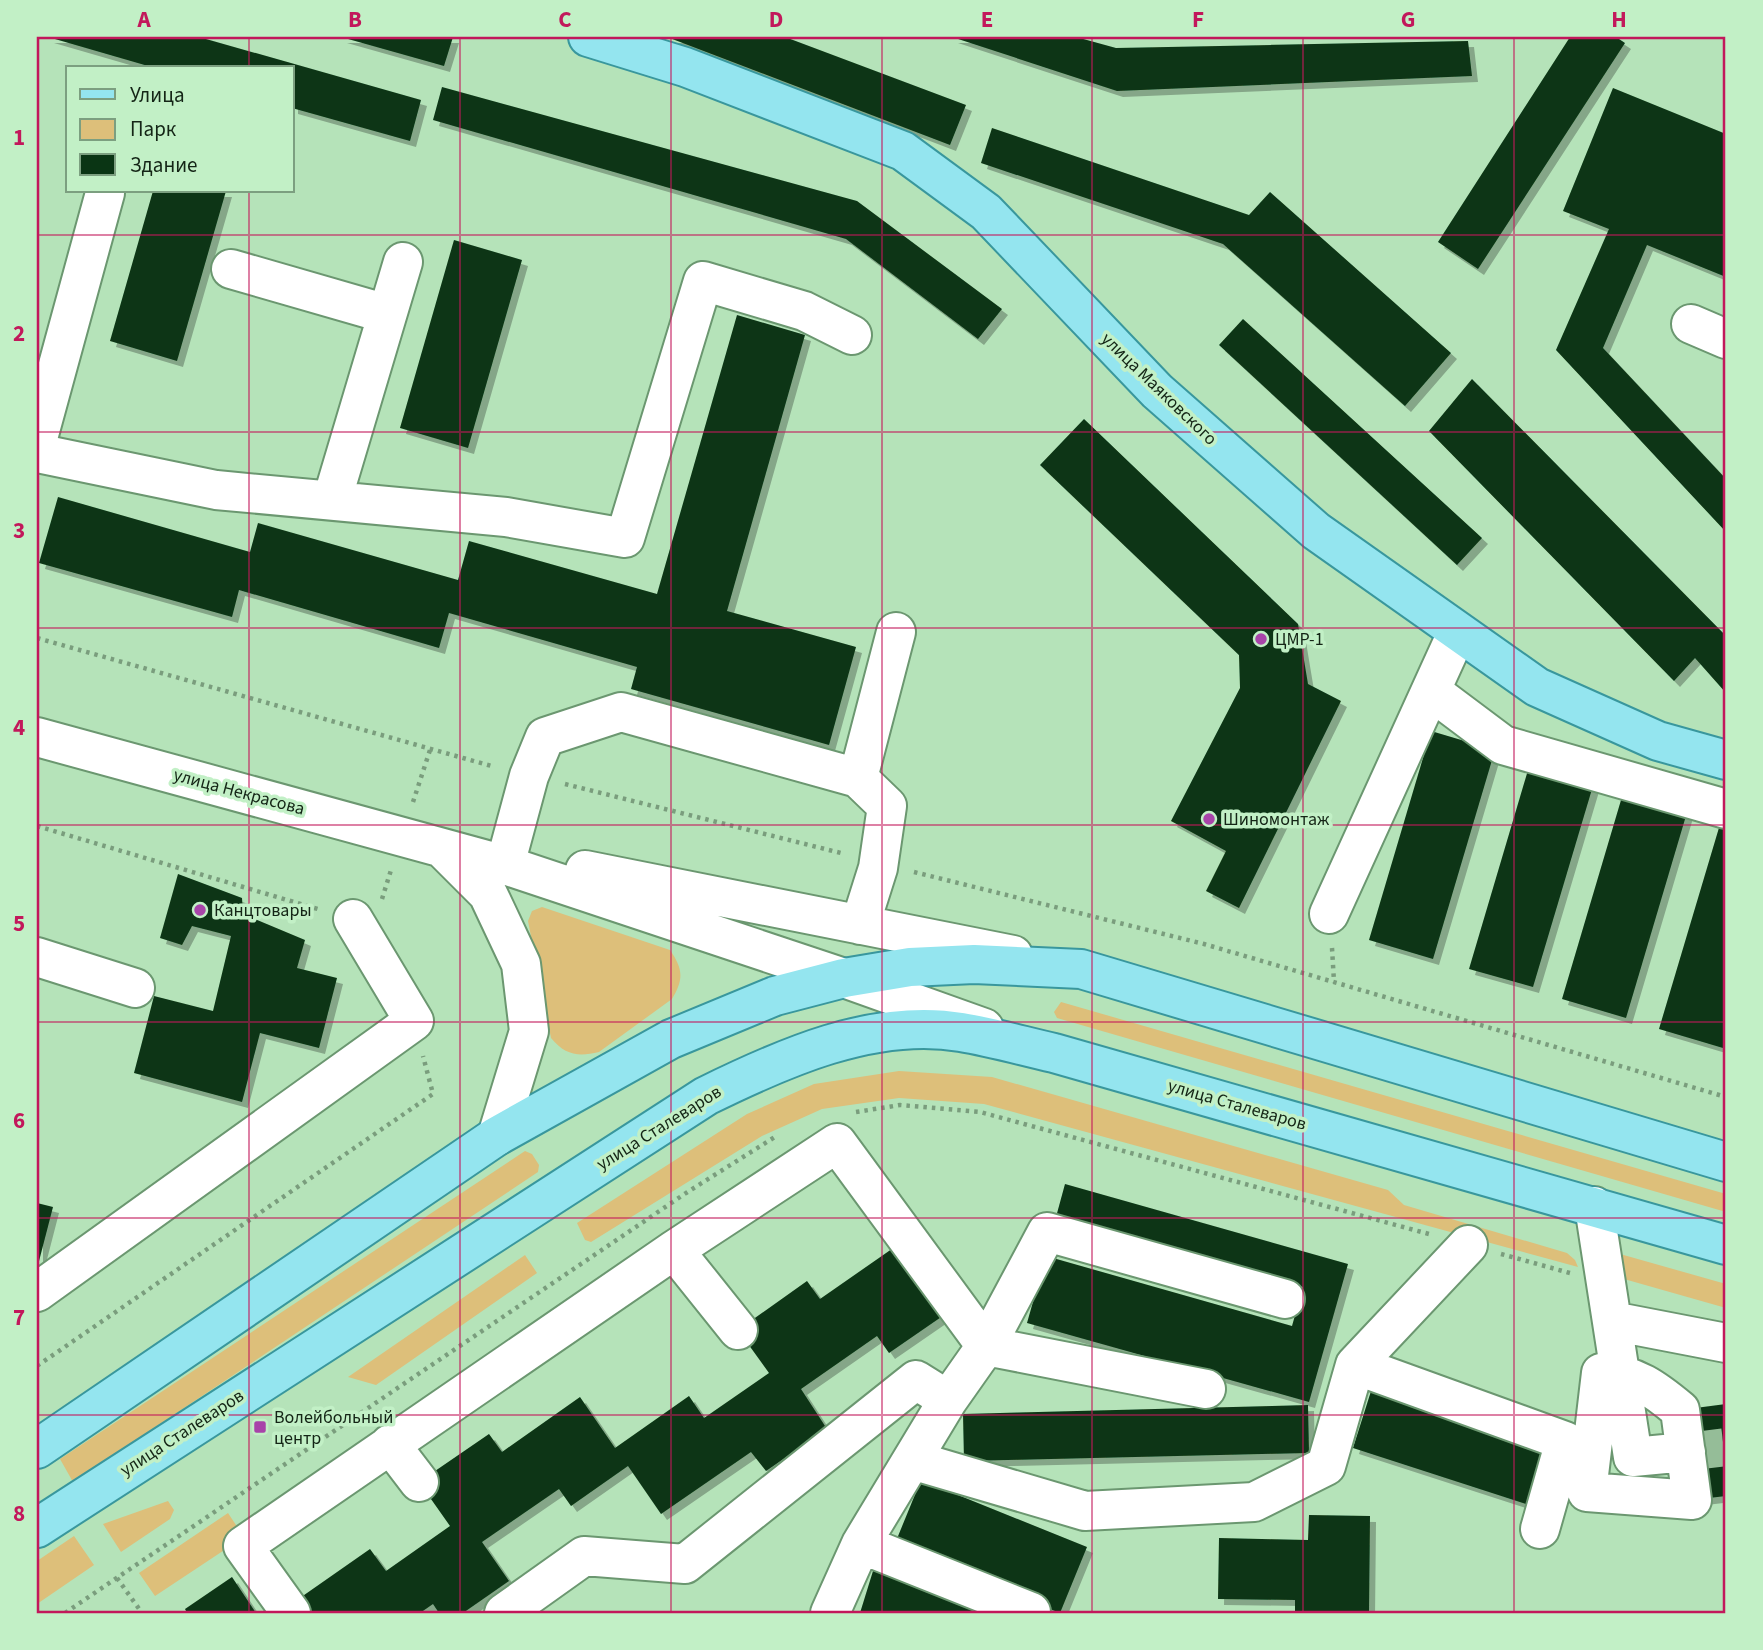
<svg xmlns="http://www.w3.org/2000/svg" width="1763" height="1650" viewBox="0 0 1763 1650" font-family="'Source Sans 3',sans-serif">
<defs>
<filter id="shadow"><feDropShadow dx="6" dy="6" stdDeviation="0" flood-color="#0004"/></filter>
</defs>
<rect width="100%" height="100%" fill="#b5e3b9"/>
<path fill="#ddbf7a" d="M542 907 670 950C683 969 684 979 672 999L599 1052C578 1057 565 1055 551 1038L528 921 532 911Z
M1061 1002 1726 1194V1212L1057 1018 1054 1012Z
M899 1071 992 1077 1388 1190 1404 1205 1567 1253 1575 1260 1578 1267 984 1104 899 1098 822 1109 762 1136 591 1242 585 1240 577 1223 747 1114 814 1084Z
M525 1151 532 1154 539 1165 538 1172 73 1482 60 1459Z
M1613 1252 1726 1284V1308L1624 1279Z
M525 1255 537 1273 376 1385 348 1377Z
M168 1501 174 1510 170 1519 121 1552 103 1524Z
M228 1513 244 1537 155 1596 139 1573Z
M74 1536 94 1565 37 1604V1561Z"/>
<path fill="#0a3514" filter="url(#shadow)" d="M48 37H199L421 100 410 141 292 108V68H155Z
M341 37H453L444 66Z
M667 37H785L966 105 950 145Z
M952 37H1076L1116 48 1468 41 1472 76 1117 91Z
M1570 37H1616L1625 43 1478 269 1438 242Z
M442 87 857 201 1002 309 978 339 846 239 433 120Z
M1613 88 1726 134V277L1647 245 1603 348 1726 479V532L1556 350 1609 229 1563 211Z
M992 128 1249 215 1270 192 1451 353 1405 406 1223 244 981 163Z
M153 191H226L177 361 110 341Z
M454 240 522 260 468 448 400 428Z
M737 315 805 335 727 611 856 647 829 745 631 689 637 667 449 613 439 648 239 590 232 617 39 563 58 497 250 552 258 523 458 580 469 541 657 594Z
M1243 319 1482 538 1457 565 1219 345Z
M1472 379 1726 636V693L1695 658 1674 681 1429 431Z
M1084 419 1298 624 1308 684 1341 701 1239 908 1206 891 1226 851 1171 821 1240 688 1239 655 1040 465Z
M1431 731 1495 750 1433 959 1369 940Z
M1531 760 1595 779 1533 987 1469 969Z
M1624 790 1688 809 1626 1018 1562 999Z
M1721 821 1726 822V1037L1723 1048 1659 1029Z
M178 874 242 898 243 914 305 940 297 968 337 978 319 1048 260 1033 242 1102 134 1073 154 996 213 1011 231 936 192 926 182 945 160 938Z
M1065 1184 1348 1264 1309 1402 1027 1323 1046 1256 1292 1326 1303 1287 1056 1217Z
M37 1203 53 1207 38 1265H37Z
M899 1244 947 1313 889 1353 877 1336 801 1389 827 1429 766 1471 751 1452 661 1514 628 1466 571 1506 559 1489 482 1542 509 1581 463 1613H439L433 1604 420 1613H306L297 1600 370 1549 386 1571 450 1526 419 1482 489 1434 502 1452 580 1397 615 1448 689 1396 704 1418 769 1373 738 1330 807 1281 820 1299Z
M1372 1388 1551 1446 1532 1506 1353 1448Z
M1726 1404V1496L1692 1500 1680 1410Z
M1308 1405 1309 1453 964 1461 963 1414Z
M921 1480 1087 1547 1060 1613 894 1546Z
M1309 1515 1370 1516 1369 1613H1295V1600L1218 1599 1219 1538 1308 1540Z
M873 1571 1007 1613H860Z
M232 1577 256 1613H187L185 1609Z"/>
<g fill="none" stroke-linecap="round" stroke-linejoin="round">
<path stroke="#95bd98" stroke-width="38" stroke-dasharray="38 19" stroke-linecap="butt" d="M1686 1452 1726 1447"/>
<g stroke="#6b9770" stroke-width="42">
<path id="minor" d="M231 269 387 314
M1691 324 1726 339
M37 442 105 193
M37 453 216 490 506 517 625 538 703 281 804 311 852 335
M332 500 403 262
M1431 691 1503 745 1726 809
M37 737 505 865 844 978 984 1028
M858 778 887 806 878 868 860 925
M445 851 488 894 521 964 529 1031 497 1136
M505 865 529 776 545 737 621 712 858 778 896 632
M585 870 1013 955
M1329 914 1457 633
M37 957 135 988
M1594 1206 1633 1457 1686 1452
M674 1250 738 1330
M37 1292 414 1021 353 919
M1612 1321 1726 1343
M1355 1365 1565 1441 1540 1529
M1601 1373C1634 1373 1656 1390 1680 1410L1692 1500 1587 1492Z
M390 1444 419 1482
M912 1460 1085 1511 1254 1502 1326 1466 1355 1365 1468 1245
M861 1544 1031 1612
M291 1613 243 1546 674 1250 837 1143 986 1346 1206 1389
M504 1613 584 1556 685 1564 916 1380 948 1400
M830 1613 861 1544 948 1400 986 1346 1047 1232 1285 1299"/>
</g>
<g stroke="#39979d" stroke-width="42">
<path id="major" d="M588 37 685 67 903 151 986 212 1157 391 1316 531 1537 687 1658 741 1726 760
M37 1449 497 1136 671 1039 775 996 844 978 910 967 974 964 1081 969 1726 1162
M37 1528 706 1096C781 1059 874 1017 961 1032 992 1037 1023 1046 1054 1053L1726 1245"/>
</g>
<path stroke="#7a9d7d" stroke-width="4.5" stroke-dasharray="3.5 5" stroke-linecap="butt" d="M37 638 495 767
M565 784 845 854
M413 802 430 750
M37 826 321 910
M914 872 1204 944 1726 1097
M382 899 391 870
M1332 948 1334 982
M856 1112 900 1105 980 1112 1429 1234
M1501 1254 1570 1273
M37 1366 433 1094 423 1056
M117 1578 142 1613
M65 1613 686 1193 778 1135"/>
<use href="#minor" stroke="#fff" stroke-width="38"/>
<use href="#major" stroke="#94e5ef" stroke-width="38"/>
</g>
<path fill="none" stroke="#c2185b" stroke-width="2" stroke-opacity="0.55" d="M249 37V68M460 37V1613M671 37V1613M882 37V1613M1092 37V1613M1303 37V1613M1514 37V1613M249 191V1613M37 235H1726M37 432H1726M37 628H1726M37 825H1726M37 1022H1726M37 1218H1726M37 1415H1726"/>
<g fill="#a844a9" stroke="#c2f0c6" stroke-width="2.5">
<circle cx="1261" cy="639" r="7"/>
<circle cx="1209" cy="819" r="7"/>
<circle cx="200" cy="910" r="7"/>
<rect x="253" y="1420" width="14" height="14" rx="3.5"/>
</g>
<g text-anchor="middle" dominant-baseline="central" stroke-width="7" stroke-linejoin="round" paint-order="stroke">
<g font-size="18" fill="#142516" stroke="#c2f0c6">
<text transform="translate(1159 389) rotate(44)">улица Маяковского</text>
<text transform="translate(239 792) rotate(15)">улица Некрасова</text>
<text transform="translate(1237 1105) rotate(16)">улица Сталеваров</text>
<text transform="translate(659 1128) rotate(-32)">улица Сталеваров</text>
<text transform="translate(182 1433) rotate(-33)">улица Сталеваров</text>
</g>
<g font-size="18" fill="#142516" stroke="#c2f0c6" text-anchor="start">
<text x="1275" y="639">ЦМР-1</text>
<text x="1223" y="819">Шиномонтаж</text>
<text x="214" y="910">Канцтовары</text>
<text x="274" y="1417">Волейбольный<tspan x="274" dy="21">центр</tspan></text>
</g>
</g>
<rect width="1763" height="1650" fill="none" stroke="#c2f0c6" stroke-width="77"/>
<rect x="66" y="66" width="228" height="126" fill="#c2f0c6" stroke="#7c9f80" stroke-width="2"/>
<rect x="80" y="89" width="35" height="10" fill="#94e5ef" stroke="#7c9f80" stroke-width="2"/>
<text x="130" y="102" font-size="21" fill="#142516">Улица</text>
<rect x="80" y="119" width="35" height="21" fill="#ddbf7a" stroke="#7c9f80" stroke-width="2"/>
<text x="130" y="136" font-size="21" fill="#142516">Парк</text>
<rect x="80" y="154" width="35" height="21" fill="#0a3514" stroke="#7c9f80" stroke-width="2"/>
<text x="130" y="172" font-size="21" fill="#142516">Здание</text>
<rect x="38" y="38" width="1686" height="1574" fill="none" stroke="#c2185b" stroke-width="2.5"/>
<g font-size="23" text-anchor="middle" font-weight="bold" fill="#c2185b">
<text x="144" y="27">A</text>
<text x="355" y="27">B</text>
<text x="565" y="27">C</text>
<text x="776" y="27">D</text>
<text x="987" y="27">E</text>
<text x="1198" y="27">F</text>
<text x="1408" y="27">G</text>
<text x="1619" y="27">H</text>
<text x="19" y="145">1</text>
<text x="19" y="341">2</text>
<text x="19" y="538">3</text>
<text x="19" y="735">4</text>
<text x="19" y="931">5</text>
<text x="19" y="1128">6</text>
<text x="19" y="1325">7</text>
<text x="19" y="1521">8</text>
</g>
</svg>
